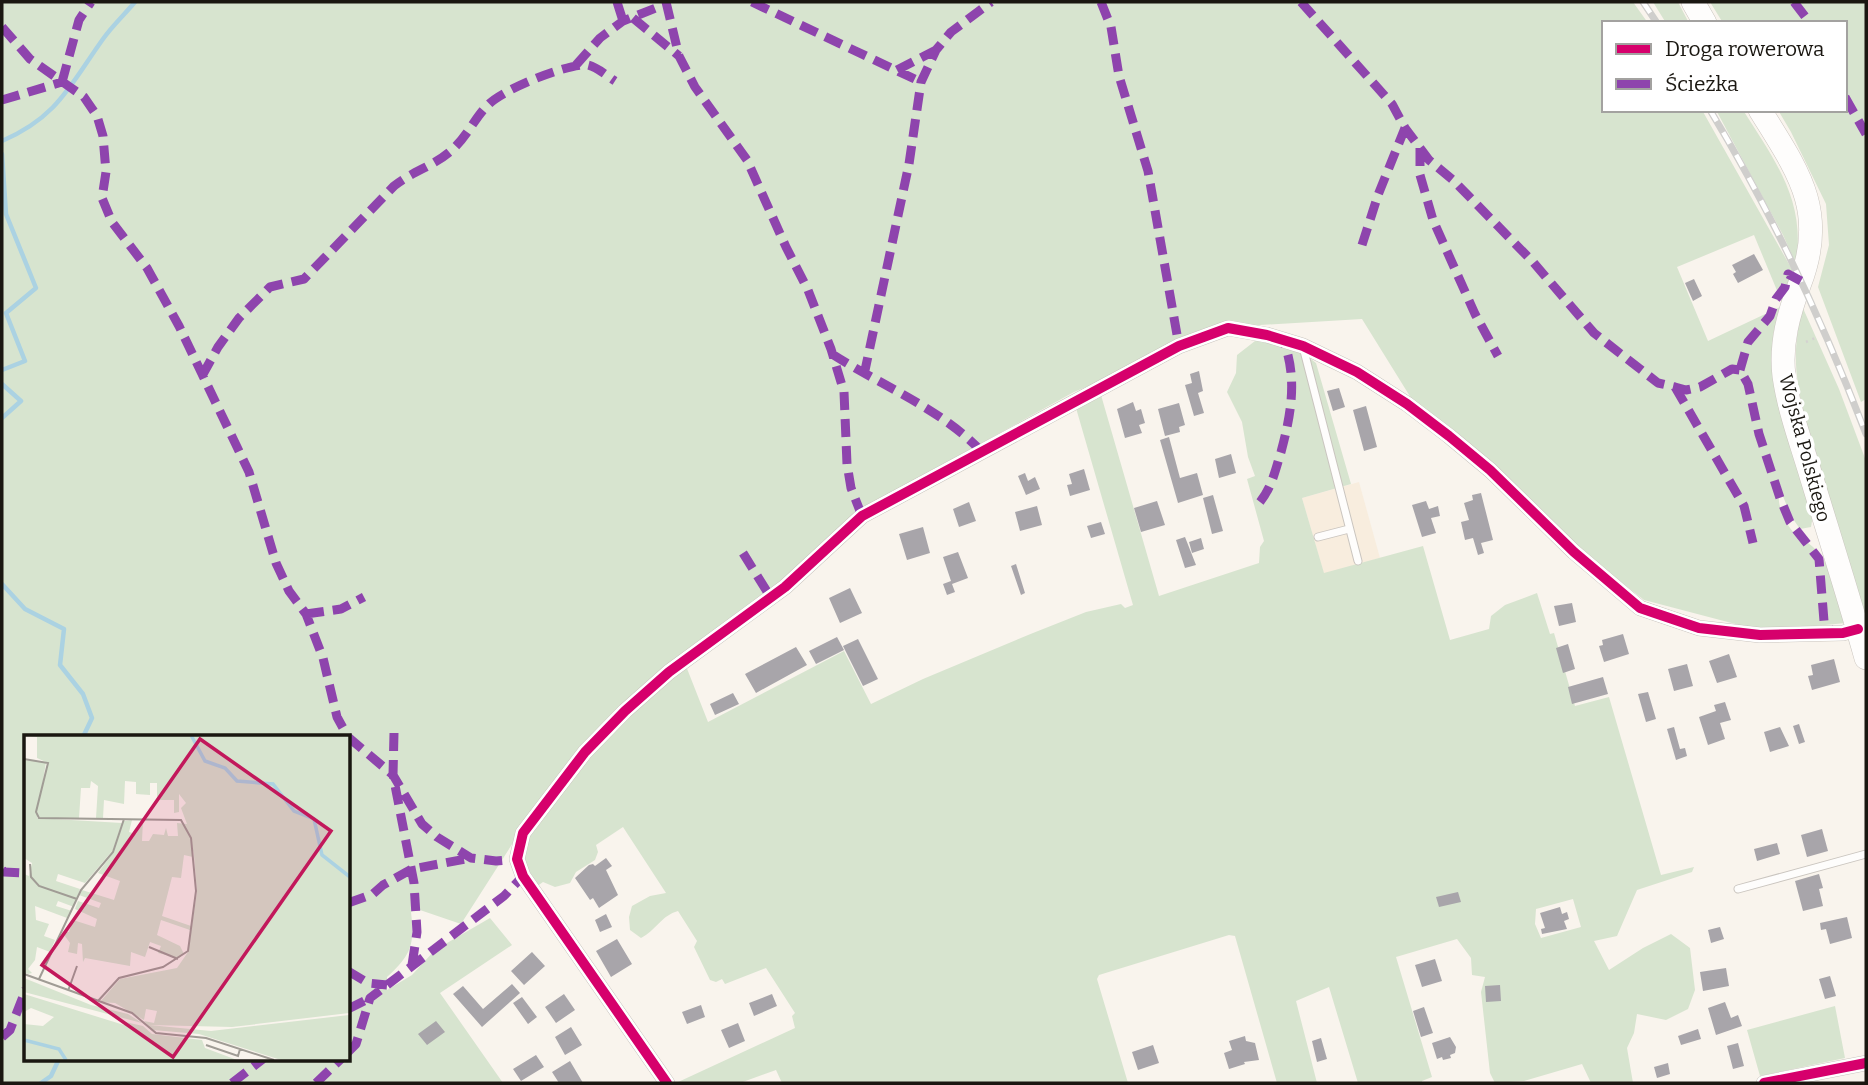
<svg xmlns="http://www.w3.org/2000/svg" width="1868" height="1085" viewBox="0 0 1868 1085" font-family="Bitter,serif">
<rect width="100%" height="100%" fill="#f9f4ed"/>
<path fill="#f8edde" d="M1359 482 1380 558 1324 574 1302 498Z"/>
<path fill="#d7e4cf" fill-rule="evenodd" d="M2 2H1633L1648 23H1604V110H1702L1794 273 1783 305 1754 235 1677 267 1708 341 1780 307 1773 335V361L1813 515 1811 527 1800 529 1791 516 1780 489C1775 502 1785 524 1795 534 1800 539 1808 542 1813 547 1821 554 1823 562 1831 568L1846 623 1762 631 1644 600 1579 549 1498 469 1411 398 1362 319 1228 327 1074 392 864 508 797 573 672 662 518 835 461 924 417 909 411 912C415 945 411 955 387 977V990L412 975 435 950 490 918 512 945 440 993 503 1083H2ZM26 737H348V1059H26Z
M1653 2H1678L1689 23H1666Z
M1710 2H1866V399L1861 402 1818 287 1829 245 1826 204 1791 132 1778 110H1845V23H1723Z
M1716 110H1743C1775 161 1806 200 1796 264L1783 235Z
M1802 306 1839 389 1866 461V618L1804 415C1794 370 1793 352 1802 306Z
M1255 341H1271L1298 349 1316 363 1351 484 1302 498 1324 573 1423 546 1450 640 1489 629 1491 616 1505 605 1537 593 1550 634 1554 633 1575 706 1609 697 1661 875 1694 867 1692 872 1637 890 1617 936 1594 941 1609 970 1643 948 1671 934 1690 948 1695 990 1688 1009 1666 1020 1637 1014 1634 1033 1627 1048 1633 1083H1591L1582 1064 1524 1081 1495 1083 1490 1073 1481 992 1485 977 1472 975 1471 958 1457 939 1396 957 1432 1077 1422 1081V1083H1358L1329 987 1296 1001 1317 1083H1277L1235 936 1229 935 1099 975 1097 979 1128 1083H782L776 1070 740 1083H676L795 1028 792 1016 795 1013 766 968 725 984 722 979 716 982 710 980 694 947 697 941 678 911C662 915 655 931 641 938L630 930 629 917 632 906 650 896 666 893 623 827 596 845 598 852 595 860 576 872 570 883 555 887 543 882 536 887 524 867 523 844 570 777 614 729 686 666 708 722 844 651 871 704 923 679 1033 633 1086 612 1121 604 1125 608 1133 605 1076 408 1101 395 1159 596 1259 563 1260 547 1264 541 1247 479 1255 476 1248 457 1242 422 1227 392 1236 373 1237 355ZM1573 899 1581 927 1541 938 1535 924 1536 909Z
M1835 1006 1845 1058 1760 1076 1747 1030Z"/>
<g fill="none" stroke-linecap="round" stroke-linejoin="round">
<path stroke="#abd2e2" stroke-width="4.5" d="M2 141C58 117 70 85 103 39 112 26 125 14 135 2
M2 154 6 214 36 288 6 313 25 361 2 370
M2 384 21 401 2 418
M2 584 25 609 64 629 60 665 83 694 92 718 83 737
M41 1083 51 1076 59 1059"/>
</g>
<path fill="#a8a5aa" d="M1754 254 1763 270 1738 283 1733 274 1736 272 1732 265Z
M1694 279 1702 296 1693 301 1685 283Z
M1199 371 1203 391 1198 393 1204 413 1194 416 1185 385 1192 383 1190 374Z
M1339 388 1345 407 1333 411 1327 391Z
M1133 402 1136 411 1141 409 1145 423 1139 425 1142 433 1125 438 1117 409Z
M1179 403 1185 425 1179 427 1180 432 1165 436 1158 409Z
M1366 406 1377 447 1364 451 1353 410Z
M1169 437 1180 478 1197 473 1203 495 1178 503 1160 440Z
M1231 454 1236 473 1219 478 1215 459Z
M1084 469 1090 490 1070 496 1067 485 1072 484 1069 474Z
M1025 473 1028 481 1035 477 1040 489 1026 495 1018 476Z
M1481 493 1493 540 1481 543 1484 553 1478 555 1473 538 1465 540 1461 522 1469 520 1464 503 1473 500 1472 495Z
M1213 495 1223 531 1212 534 1203 498Z
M1157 501 1165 525 1141 532 1134 508Z
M1426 501 1429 509 1438 506 1440 516 1431 518 1436 533 1422 537 1412 505Z
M969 502 976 521 959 527 953 509Z
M1037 506 1042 525 1020 531 1015 512Z
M1101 522 1105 534 1091 538 1087 526Z
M923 527 930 553 907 560 899 534Z
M1185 537 1196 565 1185 568 1176 540Z
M1201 538 1204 549 1192 553 1189 542Z
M958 552 968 578 952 584 955 592 947 595 943 584 951 581 943 557Z
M1016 564 1025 593 1021 595 1011 566Z
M850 588 862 613 840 623 829 598Z
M1572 603 1576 622 1559 626 1554 606Z
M1623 634 1629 654 1604 662 1599 646 1603 645 1602 640Z
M837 637 844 650 816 664 809 651Z
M858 639 878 679 863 686 843 646Z
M1568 644 1575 669 1563 673 1556 648Z
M796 647 807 665 756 693 745 674Z
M1729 654 1737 677 1717 683 1709 661Z
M1834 659 1840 682 1812 690 1808 676 1813 675 1811 665Z
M1687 664 1693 686 1674 691 1668 669Z
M1603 677 1608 694 1572 704 1568 687Z
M1648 692 1656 719 1646 722 1638 694Z
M733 693 739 704 715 715 710 704Z
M1725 702 1731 720 1720 723 1725 739 1708 745 1699 717 1716 711 1714 705Z
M1799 724 1805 742 1799 744 1793 726Z
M1674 727 1680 749 1685 748 1687 756 1676 760 1667 729Z
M1780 727 1789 746 1770 752 1764 732Z
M1822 829 1828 851 1807 857 1801 835Z
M1777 843 1780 854 1757 861 1754 849Z
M606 858 612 866 606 870 618 895 599 908 593 898 590 900 575 878 589 865 593 864 595 866Z
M1819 874 1823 888 1819 889 1823 906 1803 911 1795 881Z
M1458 892 1461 902 1439 907 1436 897Z
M1560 907 1562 914 1567 912 1569 919 1564 921 1567 929 1542 934 1541 929 1545 928 1540 913Z
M606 914 612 927 600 932 595 920Z
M1847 917 1852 938 1830 944 1826 929 1821 930 1820 923Z
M1720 927 1724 939 1711 943 1708 930Z
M617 939 632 964 611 977 596 951Z
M532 952 545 966 524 985 511 971Z
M1435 959 1442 981 1422 987 1415 965Z
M1726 968 1729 986 1703 991 1700 972Z
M1830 976 1836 996 1825 999 1819 979Z
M512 984 520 993 482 1027 453 994 463 986 483 1009Z
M1500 985 1501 1001 1486 1002 1485 986Z
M564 994 575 1010 556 1023 545 1007Z
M772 994 777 1006 754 1016 749 1003Z
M522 997 537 1017 528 1024 513 1003Z
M1725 1002 1731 1018 1738 1015 1742 1026 1716 1035 1708 1008Z
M701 1005 705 1017 687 1024 682 1012Z
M1424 1007 1433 1033 1421 1037 1413 1011Z
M436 1021 445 1032 427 1045 418 1034Z
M738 1023 745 1041 729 1048 721 1030Z
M571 1027 582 1045 565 1055 555 1037Z
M1698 1029 1701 1039 1681 1045 1678 1036Z
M1245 1036 1246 1041 1255 1043 1259 1060 1244 1062 1245 1064 1229 1069 1224 1053 1232 1050 1229 1041Z
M1450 1037 1456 1047 1455 1053 1450 1055 1451 1058 1443 1060 1442 1057 1437 1059 1432 1043Z
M1321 1038 1327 1059 1317 1062 1312 1041Z
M1738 1043 1744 1066 1733 1069 1727 1046Z
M1153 1045 1159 1063 1138 1070 1132 1052Z
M536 1055 544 1067 521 1081 513 1069Z
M570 1061 583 1083H559L552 1072Z
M1668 1063 1670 1074 1657 1078 1654 1067Z"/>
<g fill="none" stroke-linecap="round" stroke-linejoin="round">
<g stroke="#cac5bf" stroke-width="9">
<path id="lane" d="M1303 347 1358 561
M1318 537 1349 529
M1738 889 1866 854"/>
</g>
<g stroke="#cac5bf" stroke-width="16">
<path id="street" d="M667 1083 523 876 517 859 523 833 585 752 625 711 669 672 785 587 862 516 1179 346 1228 328 1267 335 1303 346 1357 372 1407 404 1449 436 1490 470 1574 552 1640 608 1699 628 1760 635 1843 633 1858 629
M1764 1083 1866 1063"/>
</g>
<g stroke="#cac5bf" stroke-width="24">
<path id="primary" d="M1693 2 1705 23
M1760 110C1797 170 1828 210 1800 283 1789 313 1780 343 1784 376 1789 411 1802 445 1812 479 1830 538 1849 598 1866 658"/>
</g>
<path stroke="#d4d2d0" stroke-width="2.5" stroke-dasharray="2 5" stroke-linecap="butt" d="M1806 342 1817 337"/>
<use href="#lane" stroke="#fefdfc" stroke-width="7"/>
<use href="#street" stroke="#fefdfc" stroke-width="14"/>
<use href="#primary" stroke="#fefdfc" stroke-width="23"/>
<g stroke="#cfcecc" stroke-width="7">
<path id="rail" d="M1643 2 1657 23
M1710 110C1772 213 1823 322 1866 434"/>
</g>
<use href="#rail" stroke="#fff" stroke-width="4.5" stroke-dasharray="13" stroke-linecap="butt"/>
<path stroke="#8e44ad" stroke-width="9" stroke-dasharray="18 9" stroke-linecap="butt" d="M617 2 623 21
M666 2 679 56 695 87 747 160 786 247 808 290 831 349 844 392 847 464 851 488 862 516
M752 2 921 82
M1101 2 1111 27 1119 76 1148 171 1179 346
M1301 2 1392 104 1405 128 1429 160 1453 180 1533 262 1594 333 1658 383 1675 387 1686 390 1700 387 1732 369 1740 370 1748 384 1759 434 1780 498 1790 522 1819 559 1824 621 1832 633
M1794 2 1810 23
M633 18 679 56
M2 27 30 59 84 97 97 116 103 136 106 172 102 198 112 222 147 268 179 326 249 472 276 563 289 591 306 614 323 658 337 717 348 737
M576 65 600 38 623 21 666 4
M897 70 936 50
M62 82 79 20 91 2
M1845 97 1866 134
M2 100 62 82
M1420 148V175L1433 220 1475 314 1498 356
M1362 245 1378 195 1405 128
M832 354C882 386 942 409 983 453
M1740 370 1748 342 1770 316 1776 299 1785 287 1788 274 1801 281
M864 375 909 164 921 82 936 50 951 32 991 2
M202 376 218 347 239 318 270 287 304 279 394 186C414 170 438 165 456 146 469 133 476 116 489 104 504 89 568 63 588 65 597 67 607 76 615 81
M1675 387 1744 506 1753 543
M1260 502C1272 487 1275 471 1281 452 1291 415 1298 377 1283 340
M743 553 771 598
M306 614 341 609 364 597
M394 733 393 775 414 883 417 932 412 965
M348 737 393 775 422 824 437 837 471 858 496 861 517 859
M2 870 4 872 26 873
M348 903 373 894 383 885 412 869 471 858
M348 971 368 983 387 985
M348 1009 370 998
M2 1037 10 1030 26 989
M348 1052 356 1044 370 998 504 896 523 876
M232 1083 263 1059
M316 1083 341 1059"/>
<g stroke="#fff" stroke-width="15">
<path id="cycleway" d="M667 1083 523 876 517 859 523 833 585 752 625 711 669 672 785 587 862 516 1179 346 1228 328 1267 335 1303 346 1357 372 1407 404 1449 436 1490 470 1574 552 1640 608 1699 628 1760 635 1843 633 1858 629
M1764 1083 1866 1063"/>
</g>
<use href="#cycleway" stroke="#d6006c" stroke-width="10"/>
</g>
<g text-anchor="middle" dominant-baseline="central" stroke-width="7" stroke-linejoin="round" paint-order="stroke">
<g font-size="19" fill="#1a1711" stroke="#fff">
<text transform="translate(1805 448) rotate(75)">Wojska Polskiego</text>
</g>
</g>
<g transform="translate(24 735)">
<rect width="326" height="326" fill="#f9f4ed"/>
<path d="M325 0V278L208 292 125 290 187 296 325 280V325H257L175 299 129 295 126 293 120 286 130 288 133 276 122 274 120 285 91 268 76 267 96 244 153 233 164 217 173 157 170 121 166 99 169 122 160 120 157 143 148 142 138 181 167 191 166 195 137 185 133 200 156 211 160 219 155 223 134 218 137 211 126 207 121 222 107 217 106 231 61 223 59 227 58 209 54 208 53 219 44 217 46 208 38 197H45L49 185 71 192 73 184 51 174 54 166 75 173 77 168 55 160 58 155 90 165 96 146 74 138 89 118 100 86 108 85 105 97 112 99 119 85 118 106H125L129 99 140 100 142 93 144 101H154L153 88 163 89 157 73 162 68 155 59V77L150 78V65H133V48H126V60L112 59V47L101 46 100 69 80 65 79 83H72L74 51 67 46 66 53H57L55 83H16L12 76 24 28 13 23V2L0 0ZM0 25 22 27 13 83 98 88 89 115 61 148 34 139 32 146 56 154 50 172 34 166 32 171 48 176 43 183 11 171 12 185 25 189 20 201 31 205 26 217 13 212 11 225 4 234 8 238 4 239 0 237V139L5 141 8 128 0 123ZM0 243 67 270 104 279 118 288 0 257ZM0 259 100 290 101 287 119 291 128 299 178 305 181 313 213 325H0V289L19 291 30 282 7 273 0 277Z" fill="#d7e4cf"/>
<path fill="none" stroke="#abd2e2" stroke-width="3.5" d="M167 0 181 26 201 33 213 46 249 49 270 76 290 84 298 120 326 142M0 305 35 314 42 325"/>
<path fill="none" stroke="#a09c95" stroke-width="2" d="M0 24 24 28 12 77 15 83 157 85 167 103 172 156 164 216 139 232 95 243 74 266M6 129 7 142 15 151 53 164M125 212 154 224M0 239 108 278 132 298 182 303 250 325M15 244 57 155 89 117 100 84M44 256 53 231M182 310 214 321 216 314"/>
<path fill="#c2185b" fill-opacity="0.15" stroke="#c2185b" stroke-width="3.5" d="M176 4 307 96 149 322 18 230Z"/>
<rect width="326" height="326" fill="none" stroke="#1a1711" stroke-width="3.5"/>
</g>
<rect width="1868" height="1085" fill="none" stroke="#1a1711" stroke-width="7"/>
<rect x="1602" y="21" width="245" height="91" fill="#ffffff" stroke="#a3a2a0" stroke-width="2"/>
<rect x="1616" y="44" width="35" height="10" fill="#d6006c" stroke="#a3a2a0" stroke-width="2"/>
<text x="1665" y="56" font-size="21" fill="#1a1711">Droga rowerowa</text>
<rect x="1616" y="79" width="35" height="10" fill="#8e44ad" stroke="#a3a2a0" stroke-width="2"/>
<text x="1665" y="91" font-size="21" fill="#1a1711">Ścieżka</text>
</svg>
